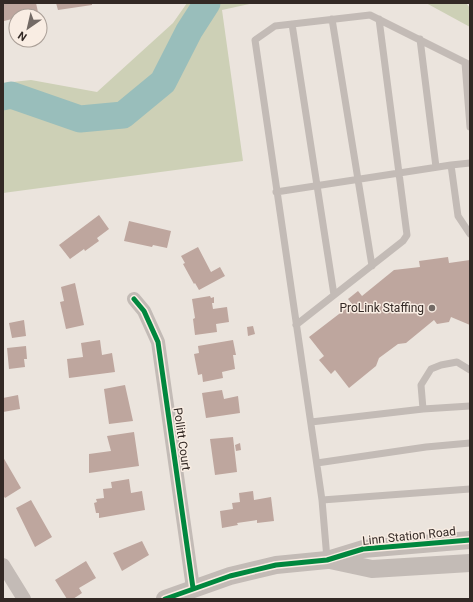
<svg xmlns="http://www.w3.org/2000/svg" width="473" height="602" viewBox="0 0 473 602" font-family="Roboto,sans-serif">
<rect width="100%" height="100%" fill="#ebe4dd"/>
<path fill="#cdd0b6" d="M187 3H254L222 10 243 161 3 193V83L31 80 97 92 173 23Z
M426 3H466L470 8V27Z"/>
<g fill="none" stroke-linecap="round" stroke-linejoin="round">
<path stroke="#99bebb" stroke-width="27" d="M3 97 11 95 80 119 123 115 163 82 189 31 207 3"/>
</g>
<path fill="#bea69e" d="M3 3H36L38 12 16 16V18L4 21Z
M56 3H92V5L58 10Z
M99 215 109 229 97 238 99 241 85 251 84 249 70 259 59 245Z
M129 221 171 231 167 248 153 245 152 247 124 241Z
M198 247 211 272 220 267 225 276 199 290 195 283 194 284 183 264 185 263 181 256Z
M448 257 449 263 470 260V325L451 317 449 322 437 324 434 320 406 343 398 344 379 358 376 366 349 388 335 370 331 374 319 360 324 356 309 337 352 304 348 299 358 291 362 296 394 270 420 267 419 261Z
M75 283 84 325 66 329 60 302 64 301 61 287Z
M210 296 211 298 214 297V303H212L213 309 227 307 229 322 216 324 217 332 195 335 193 319 195 318 192 299Z
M24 320 26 336 12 338 9 323Z
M253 326 255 334 248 336 247 327Z
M100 340 102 355 112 353 115 372 69 378 67 359 83 357 81 343Z
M233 340 236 355H233L235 369 222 372 223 378 203 382 202 374 198 375 194 354 199 353 198 346Z
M26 346 27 359H24L25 367 9 369 7 348Z
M125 385 133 421 109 424 104 389Z
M222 390 224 399 238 396 240 413 206 418 202 393Z
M18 395 20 409 3 412V398Z
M134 432 139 466 89 473V454L111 451 107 436Z
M233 437 237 472 215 475 210 439Z
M240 443 241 450 236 451 235 445Z
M3 457 21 488 5 498 3 495Z
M129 479 131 493 142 491 145 510 99 518V513H96L94 503 97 502 96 499 104 498 103 489 112 488 111 482Z
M253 491 254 500 271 497 274 521 257 523V520L237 523 238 525 222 528 220 511 233 509 232 503 240 502 239 493Z
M31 500 52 537 35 547 16 508Z
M142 541 149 555 122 571 113 553Z
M86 561 96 578 79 588 82 593 73 599H67L55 580Z"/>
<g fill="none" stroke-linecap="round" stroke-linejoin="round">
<path stroke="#c3bbb6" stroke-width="7" d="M332 19 372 266
M292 24 334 295
M420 39 436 167
M465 63 470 127
M470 65 370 15 275 26 255 40 322 500 470 489
M470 163 451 165 458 216 470 234
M276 192 451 165
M296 325 403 241 407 235 379 19
M423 409 421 385 431 369 441 365 457 362 470 370
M311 422 423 409 470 406
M317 463 426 447 470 443
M322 500 327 559"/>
<path stroke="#c3bbb6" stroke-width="14" d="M134 299 144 311 158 342 193 588
M3 565 24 599"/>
<path stroke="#c3bbb6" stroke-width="18" d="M330 560 372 569 470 563
M165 599 230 576 276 565 327 560 363 549 470 540"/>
<g stroke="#f9ede3" stroke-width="8">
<path id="cycleway" d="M134 299 144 311 158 342 193 588
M165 599 230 576 276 565 327 560 363 549 470 540"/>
</g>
<use href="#cycleway" stroke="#00873e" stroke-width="5"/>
</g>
<circle fill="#736a65" stroke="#f9ede3" stroke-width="1.5" cx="432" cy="308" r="4"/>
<g text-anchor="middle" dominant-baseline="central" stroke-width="3" stroke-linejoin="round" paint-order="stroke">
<g font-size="12" fill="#332925" stroke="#f9ede3" text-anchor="end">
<text x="424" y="308">ProLink Staffing</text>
</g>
<g font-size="12" fill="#332925" stroke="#f9ede3">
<text transform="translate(182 439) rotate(82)">Pollitt Court</text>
<text transform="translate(409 536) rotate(-6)">Linn Station Road</text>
</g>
</g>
<rect width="473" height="602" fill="none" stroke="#332925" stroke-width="8"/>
<g transform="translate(28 28) rotate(214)"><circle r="19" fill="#f9ede3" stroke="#aa9f97"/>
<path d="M0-3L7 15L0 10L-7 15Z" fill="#736a65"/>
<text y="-6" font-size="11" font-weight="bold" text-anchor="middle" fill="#332925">N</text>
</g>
</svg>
